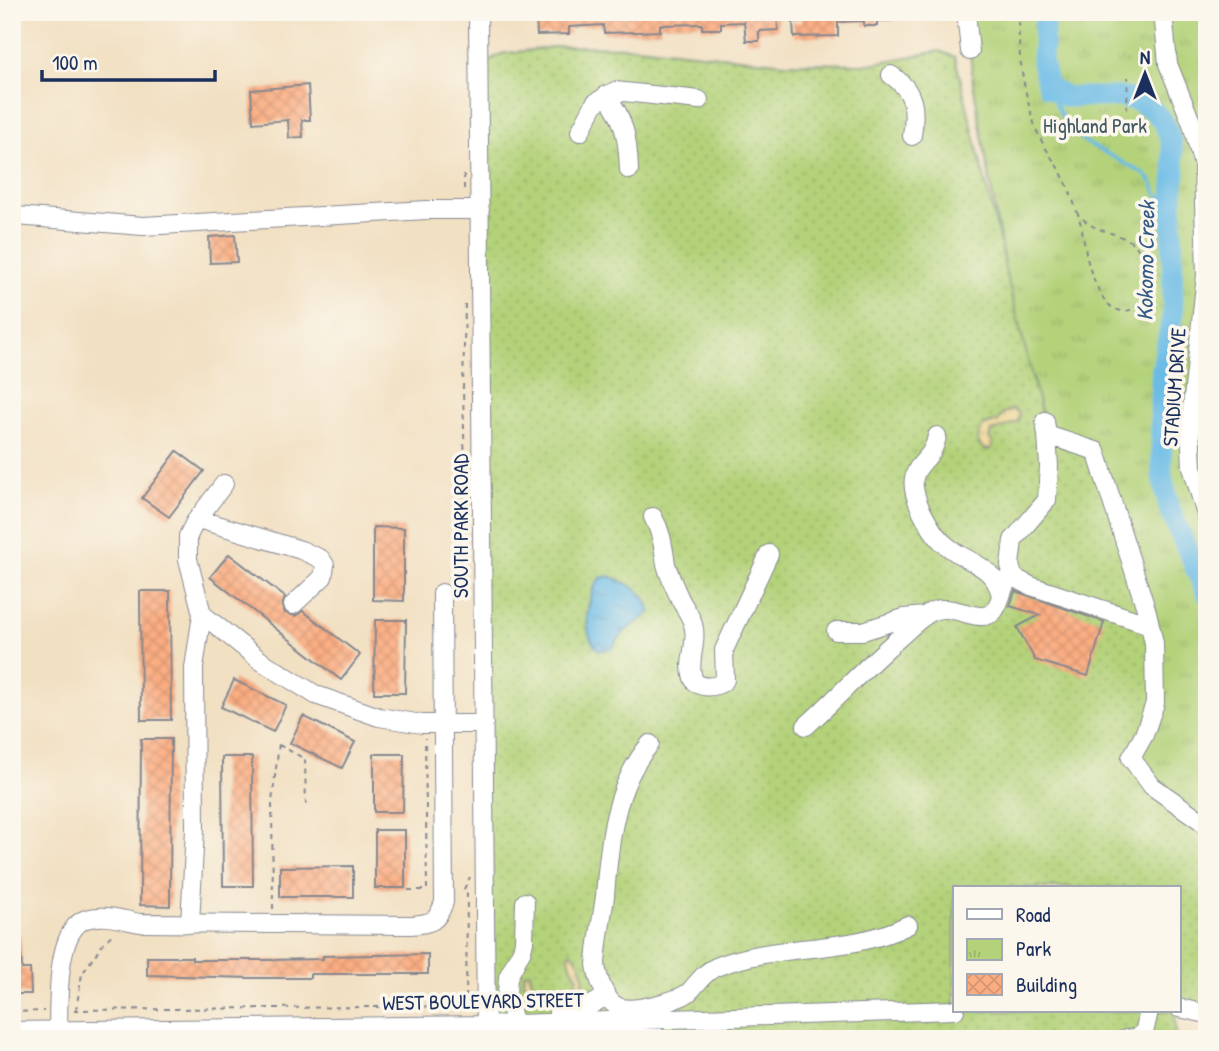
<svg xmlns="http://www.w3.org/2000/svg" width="1219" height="1051" viewBox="0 0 1219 1051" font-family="'Patrick Hand',sans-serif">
<defs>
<pattern id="grass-dots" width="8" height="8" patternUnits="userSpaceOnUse" patternTransform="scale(1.75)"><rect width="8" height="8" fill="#b3d279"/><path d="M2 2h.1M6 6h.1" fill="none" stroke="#99b56b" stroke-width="1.8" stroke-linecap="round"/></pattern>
<pattern id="sand-dots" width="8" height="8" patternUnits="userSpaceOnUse" patternTransform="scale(1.75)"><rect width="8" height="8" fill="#eeda9e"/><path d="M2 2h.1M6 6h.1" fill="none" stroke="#ccbb8a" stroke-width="1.8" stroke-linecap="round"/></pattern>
<pattern id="park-tufts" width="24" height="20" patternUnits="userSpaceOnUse" patternTransform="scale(1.75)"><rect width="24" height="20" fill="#b3d279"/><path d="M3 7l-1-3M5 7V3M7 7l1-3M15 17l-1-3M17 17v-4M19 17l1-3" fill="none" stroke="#99b56b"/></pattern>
<pattern id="water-ripples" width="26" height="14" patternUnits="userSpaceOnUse" patternTransform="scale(1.75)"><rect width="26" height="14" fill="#6abbe6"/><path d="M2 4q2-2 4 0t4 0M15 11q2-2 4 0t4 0" fill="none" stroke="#5698be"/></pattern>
<pattern id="building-cross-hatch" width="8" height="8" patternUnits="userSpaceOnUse" patternTransform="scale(1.75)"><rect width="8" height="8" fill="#fbad81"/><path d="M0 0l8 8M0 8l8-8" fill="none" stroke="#d79572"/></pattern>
</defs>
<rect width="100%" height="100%" fill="#fbf7ec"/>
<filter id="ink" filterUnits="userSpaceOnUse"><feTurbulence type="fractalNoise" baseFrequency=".0143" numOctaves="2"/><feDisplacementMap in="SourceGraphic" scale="14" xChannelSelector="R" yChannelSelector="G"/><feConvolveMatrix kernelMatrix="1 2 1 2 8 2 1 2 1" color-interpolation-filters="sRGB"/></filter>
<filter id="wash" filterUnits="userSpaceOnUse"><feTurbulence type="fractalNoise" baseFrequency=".00686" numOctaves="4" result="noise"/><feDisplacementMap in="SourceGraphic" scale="28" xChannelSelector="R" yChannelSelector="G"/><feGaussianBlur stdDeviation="1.57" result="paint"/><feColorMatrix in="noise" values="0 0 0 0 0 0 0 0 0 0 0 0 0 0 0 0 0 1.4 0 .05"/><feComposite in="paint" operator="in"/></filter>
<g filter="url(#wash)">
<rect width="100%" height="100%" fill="#f2e0c2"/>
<path fill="url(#grass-dots)" stroke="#67806c" stroke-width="2" d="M561 46 637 47 786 63 870 64 939 51 955 57 1047 435 1096 451 1207 825V1014L1179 1008V888H955V1011H1175L1176 1039H484L479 66 501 54Z"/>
<path fill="url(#sand-dots)" stroke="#84847e" stroke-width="2" d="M1013 409 1019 414 1018 422 993 431 989 438 993 443 992 448 988 450C975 447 977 436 983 426L998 421 1002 414Z
M572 952C584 967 587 978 579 996L570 999 531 1000 523 979 524 973 530 972 533 988C545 993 556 997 566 989 573 984 576 985 578 977 573 972 569 962 569 954Z"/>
<path fill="url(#park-tufts)" stroke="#67806c" stroke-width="2" d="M966 12H1207V825L1131 758 1155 703 1150 625 1096 451 1047 435 1005 269 973 82Z"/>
<path fill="url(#water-ripples)" stroke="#4275a2" stroke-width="2" d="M610 576C627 583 649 592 650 613L625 631 611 649 599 650C580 634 587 596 600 578Z"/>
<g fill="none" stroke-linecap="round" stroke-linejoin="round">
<path stroke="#6abbe6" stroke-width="3.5" d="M1048 87 1063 119 1085 142 1143 173 1152 182 1156 193 1172 208"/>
<path stroke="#6abbe6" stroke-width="21" d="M1045 12 1042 62 1048 87 1067 97H1120L1135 100 1152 109 1164 123 1171 141 1175 172 1172 208 1173 313 1162 367 1160 397 1162 475 1169 508 1207 594"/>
</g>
<g id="blocks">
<path fill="url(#building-cross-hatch)" d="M536 12H553V17L583 16V12H764V17L777 16 778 30 759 31V41H746L744 22 721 23V29H702V24L660 25V31L637 32 604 33 603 25 569 27V34L537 35Z
M801 12H896V20L877 21V26H864V21L838 22V36L794 37 793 22H801Z
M308 85 310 120H302L303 137 289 138 288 120 253 123 251 90Z
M235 235 237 262 210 263 209 237Z
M177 451 204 471 169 517 142 498Z
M373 527 404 528V601L373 600Z
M229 554 285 597 282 607 285 613 295 616 303 611 360 655 341 680 210 577Z
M140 591H170L171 720H141Z
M1015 591 1104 622 1088 676 1035 660 1017 627 1040 615 1010 606Z
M375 620H406L405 693H374Z
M234 680 286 705 273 732 221 707Z
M303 716 355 742 342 768 290 743Z
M141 739H171L170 906 140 905Z
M374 754H404L403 812H374Z
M222 757H252L253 886H223Z
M375 830H405V888H375Z
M353 866V897H280V867Z
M12 934H20L22 969H30L31 994H12Z
M428 954V974H310V978H251L147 975V957H192V960H264L323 959V956Z"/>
</g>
</g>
<g filter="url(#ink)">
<use href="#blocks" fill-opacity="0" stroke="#868890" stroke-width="2"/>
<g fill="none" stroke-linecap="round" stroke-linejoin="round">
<g stroke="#868890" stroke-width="20">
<path id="minor" d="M478 12 486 1039
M966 12 970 51
M1163 12 1168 64 1192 124 1203 165 1206 275 1190 427 1192 467 1207 518
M891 75C915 91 916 109 912 136
M606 95C625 119 628 141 629 170
M580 132 595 103 615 91 699 100
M16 216 143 226 427 210H480
M1045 421 1047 435 1096 451 1147 612 1154 643 1155 703 1144 735 1131 758 1152 786 1207 825
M1047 435 1049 466 1047 500 1013 540 1010 565 1013 577 1031 586 1150 625
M937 436C933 460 917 461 914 478 912 489 917 501 921 510 928 523 935 537 947 546 967 563 995 565 1001 596
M224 484 195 522 188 536V559L202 614 261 661 316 695 379 717 422 724H484
M653 517C662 533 663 546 666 564 669 576 675 588 680 599 685 609 693 618 694 629 697 645 687 663 693 678 697 690 718 688 725 680L724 650 769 554
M198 519 301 550 321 559 325 565 323 577 293 605
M836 631H863L904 618 925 616
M806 726C838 697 867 665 900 637 909 629 918 620 929 613 950 599 980 627 994 611 1003 599 1002 584 1012 572
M650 744C614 786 609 843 605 896 602 919 597 942 596 965 598 979 606 1005 622 1008 636 1011 678 1001 689 992 698 983 704 972 716 967 778 942 848 955 908 925
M190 924 195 829 194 668 202 614
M1179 1008 1207 1014
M58 1030C59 1003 55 930 86 919 104 913 123 920 140 923L411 925C431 923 437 923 444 902L442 593
M12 1031 486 1025 955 1010
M518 1039 507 994 508 977 522 950 524 941 525 902
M561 1039 558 1013 562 1006H589L607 996
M584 1039 592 1036H656
M1126 1039 1136 1038 1144 1033 1149 1011"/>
</g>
<path stroke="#868890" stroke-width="2" stroke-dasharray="5 5" stroke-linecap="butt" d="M1020 12C1016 49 1023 87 1034 123 1041 147 1060 166 1069 189 1073 201 1078 213 1081 225 1085 244 1086 263 1095 282 1100 293 1105 306 1118 310 1148 319 1150 266 1138 249 1128 234 1105 234 1091 225 1086 222 1082 218 1078 215
M1127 110 1128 77
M464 174V193
M465 304 463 388 467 557
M279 745 305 759 306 809
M408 890H427L425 738
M273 909 272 802 279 743
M74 1010 466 1006 467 893 464 889 470 877
M76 1010 82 974 104 942 114 933
M12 1012 44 1011"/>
<use href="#minor" stroke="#fff" stroke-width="18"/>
</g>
</g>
<g text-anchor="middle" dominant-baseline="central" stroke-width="7" stroke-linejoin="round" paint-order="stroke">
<g font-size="21" fill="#415865" stroke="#fbf7ec">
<text x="1095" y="125">Highland Park</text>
</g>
<g font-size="21" fill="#1b2f5e" stroke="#fbf7ec">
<text transform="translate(1174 387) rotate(-86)">STADIUM DRIVE</text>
<text transform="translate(460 526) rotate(-90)">SOUTH PARK ROAD</text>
<text transform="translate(483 1001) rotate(-1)">WEST BOULEVARD STREET</text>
</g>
<g font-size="23" font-style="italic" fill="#335987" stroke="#fbf7ec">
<text transform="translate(1145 261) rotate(-89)">Kokomo Creek</text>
</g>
</g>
<rect width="1219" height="1051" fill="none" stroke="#fbf7ec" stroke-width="42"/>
<rect x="953" y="886" width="228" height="126" fill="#fbf7ec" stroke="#a1a7b3" stroke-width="2"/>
<rect x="967" y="909" width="35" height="10" fill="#ffffff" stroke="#a1a7b3" stroke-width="2"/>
<text x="1016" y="922" font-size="21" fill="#1b2f5e">Road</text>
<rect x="967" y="939" width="35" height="21" fill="url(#park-tufts)" stroke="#a1a7b3" stroke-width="2"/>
<text x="1016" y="956" font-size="21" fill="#1b2f5e">Park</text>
<rect x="967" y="974" width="35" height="21" fill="url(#building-cross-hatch)" stroke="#a1a7b3" stroke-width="2"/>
<text x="1016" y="992" font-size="21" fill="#1b2f5e">Building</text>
<g transform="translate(1145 74)" stroke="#fbf7ec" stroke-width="5" paint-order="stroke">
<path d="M0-5L12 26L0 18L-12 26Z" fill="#1b2f5e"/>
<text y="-10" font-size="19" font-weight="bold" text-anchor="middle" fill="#1b2f5e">N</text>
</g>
<path d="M42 70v10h173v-10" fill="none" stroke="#1b2f5e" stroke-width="3.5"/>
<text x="52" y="70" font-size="21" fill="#1b2f5e" stroke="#fbf7ec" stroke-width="5" paint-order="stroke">100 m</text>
</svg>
